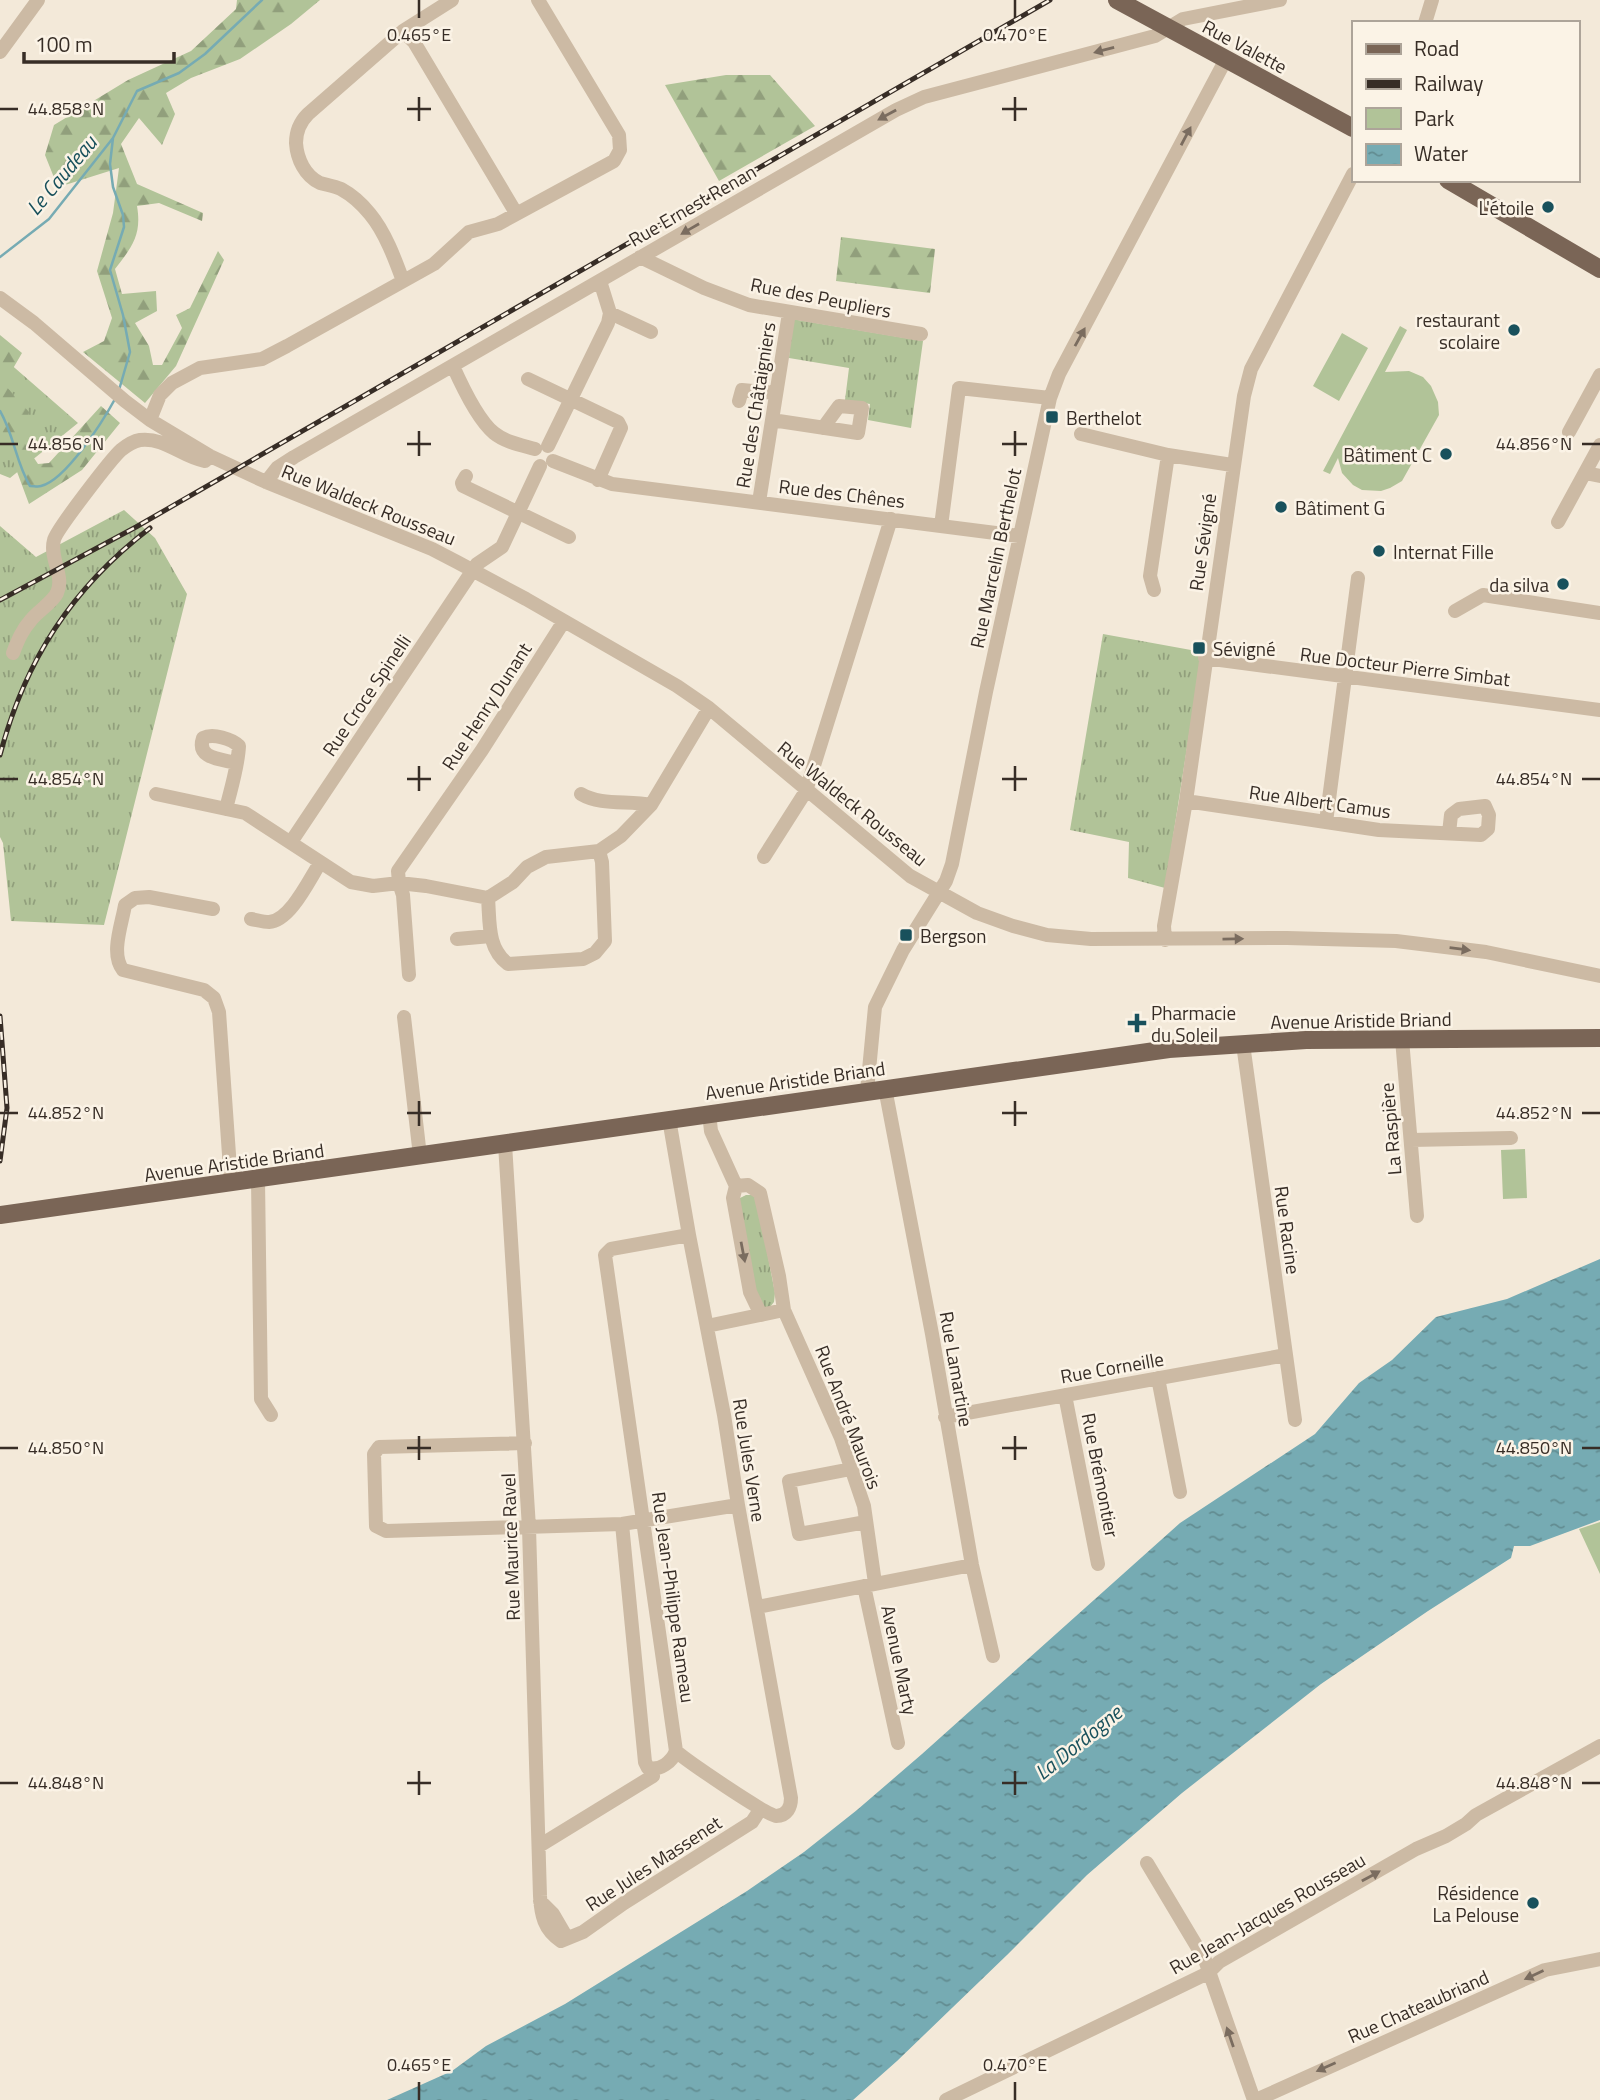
<svg xmlns="http://www.w3.org/2000/svg" width="1600" height="2100" viewBox="0 0 1600 2100" font-family="'Titillium Web',sans-serif">
<defs>
<pattern id="grass-tufts" width="24" height="20" patternUnits="userSpaceOnUse" patternTransform="scale(1.75)"><rect width="24" height="20" fill="#b1c398"/><path d="M3 7l-1-3M5 7V3M7 7l1-3M15 17l-1-3M17 17v-4M19 17l1-3" fill="none" stroke="#919f7c"/></pattern>
<pattern id="forest-firs" width="22" height="20" patternUnits="userSpaceOnUse" patternTransform="scale(1.75)"><rect width="22" height="20" fill="#b1c398"/><path d="M5 1l3.5 6h-7zM16 11l3.5 6h-7z" fill="#919f7c"/></pattern>
<pattern id="water-ripples" width="26" height="14" patternUnits="userSpaceOnUse" patternTransform="scale(1.75)"><rect width="26" height="14" fill="#76abb3"/><path d="M2 4q2-2 4 0t4 0M15 11q2-2 4 0t4 0" fill="none" stroke="#628c91"/></pattern>
</defs>
<rect width="100%" height="100%" fill="#f3e9d9"/>
<path fill="url(#grass-tufts)" d="M792 319 923 341 911 428 868 420 870 404 845 400 849 368 789 358Z
M0 355 78 423 10 478 0 474Z
M124 510 155 538 187 594 104 925 11 921 3 843 0 837V526L36 557Z
M1103 634 1202 652 1165 888 1128 878 1129 842 1070 830Z
M746 1195H752L757 1199 775 1293 774 1302 770 1307 764 1308 758 1303 738 1203 740 1198Z"/>
<path fill="url(#forest-firs)" d="M237 0H320L291 24 240 59 191 78 166 93 175 114 162 145 139 118 121 144 137 184 203 213 202 221 159 203 137 206C142 235 132 247 115 269L122 294 156 291 157 311 135 323 149 346 153 365H162L182 328 176 315 190 308 218 251 224 260 176 366 145 403 83 352 104 341 112 318 97 271 113 213 119 168 65 185H57L45 155 54 125 128 80 191 51 236 9Z
M726 75H770L815 126 719 181 665 85Z
M841 237 935 249 930 293 836 281Z
M0 335 22 353 4 384 29 412 24 443 38 464 49 463 101 406 120 423 82 470 29 504 0 426Z"/>
<path fill="#b1c398" d="M1400 326 1407 330 1385 372 1409 371 1423 377 1431 386 1438 402 1439 415 1402 481 1390 488 1381 491 1362 490 1353 485 1342 473 1338 458 1330 474 1323 471Z
M1342 333 1368 348 1339 401 1313 386Z
M1525 1149 1527 1198 1503 1199 1501 1150Z
M1600 1522V1574L1579 1529Z"/>
<path fill="url(#water-ripples)" d="M1600 1259V1520L1530 1546H1514L1511 1558 1428 1611 1321 1684 1182 1793 1087 1875 1007 1955 897 2061 853 2100H387L452 2071 486 2046 565 2004 747 1891 804 1852 857 1810 922 1754 1180 1523 1315 1434 1359 1383 1392 1360 1436 1317 1507 1299Z"/>
<g fill="none" stroke-linecap="round" stroke-linejoin="round">
<path stroke="#76abb3" stroke-width="2.5" d="M0 257 49 219 113 138
M119 390 130 352 123 315 110 270 124 227 123 215 113 187 110 164 113 138 137 91 179 73 205 54 262 0
M0 411C14 435 16 463 30 486 34 486 38 487 41 486 66 480 103 421 115 399"/>
<path stroke="#ccbaa4" stroke-width="14" d="M1425 23 1432 0
M403 31 414 42 516 213
M0 52 38 0
M640 257 704 288 749 305 921 334
M403 281C395 259 385 232 370 214 362 204 352 195 341 189 334 186 327 185 320 183 305 176 297 159 296 143 296 132 300 122 308 114L403 31 452 0
M0 298 34 323 125 401 150 420 210 456 266 482 432 549 457 562 526 599 677 686 709 708 910 876 977 913 1013 926 1047 935 1091 939 1287 938 1396 941 1486 952 1600 976
M610 313 651 332
M453 366C461 384 478 420 494 433 505 442 521 445 535 449
M528 379 618 422 621 428 598 480
M739 401 742 390 776 393
M150 420 160 395 172 383 200 368 262 359 287 346 434 264 469 232 498 224 614 161 620 150 619 135 538 0
M772 420 858 433 862 408 839 406 823 428
M1569 432 1600 375
M1081 434 1168 455
M548 446 608 323 610 313 600 281
M553 461 612 484 1019 536
M1585 473 1600 476
M466 476 462 483 463 486 569 537
M266 482 277 468 294 457 896 110 924 97 1155 36 1183 19 1280 0
M759 502 789 313
M1558 522 1600 445
M941 526 959 388 1050 398
M1154 590 1150 576 1168 455 1232 465
M1455 611 1483 595 1600 613
M13 653C18 640 22 630 31 620 38 611 52 603 57 593 65 576 49 558 54 540 56 530 112 458 121 450 126 446 134 441 140 440 165 437 182 457 205 461L210 456
M1205 658 1600 710
M156 794 245 813 351 882 373 886 399 883 426 886 488 898 513 882 527 867 546 857 599 851 621 836 651 805 709 708
M581 794C601 806 629 800 651 805
M1186 801 1379 830 1481 835 1488 829 1489 815 1485 806 1459 809 1451 815 1449 833
M226 809C231 788 238 767 239 746 232 739 213 733 203 738 196 759 221 759 236 763
M1326 822 1358 578
M291 842 477 564 502 547 540 466
M764 857 806 791 891 519
M488 898C490 923 487 948 508 964L583 959 595 953 605 941 602 862 599 851
M213 909 149 897 135 898 125 905C122 924 110 954 123 970L204 990 214 998 219 1012 231 1183
M251 919C257 920 263 922 269 922 290 921 309 880 320 863
M457 939 491 936
M1165 940 1164 926 1186 801 1244 396 1251 369 1353 174
M409 975 403 895 399 883 398 871 482 750 564 621
M404 1017 420 1156
M1402 1039 1417 1216
M1243 1044 1295 1420
M885 1088 932 1334 972 1565 993 1656
M867 1091 875 1007 903 950 946 881 952 864 986 692 1050 398 1059 374 1226 59
M709 1113 711 1131 736 1186 748 1185 760 1193 779 1276 784 1310
M669 1119 689 1235 724 1415 738 1505 791 1798C791 1807 787 1816 776 1816 769 1817 684 1759 676 1751
M1411 1140 1511 1138
M505 1144 529 1528 540 1896C541 1915 544 1930 561 1941L583 1932 624 1903 752 1822 760 1810
M258 1180 261 1399 271 1415
M736 1186 733 1198 750 1292 761 1315
M707 1326 784 1310 841 1438 864 1506 875 1583
M1158 1378 1180 1492
M1065 1395 1098 1564
M945 1417 1286 1355
M525 1443 379 1447 374 1454 376 1526 386 1531 622 1524 738 1505
M851 1469 789 1481 799 1534 866 1522
M622 1524 645 1762 648 1768C660 1771 672 1762 676 1751L605 1255 611 1249 689 1235
M864 1586 898 1743
M757 1607 972 1565
M539 1846 653 1776 652 1769
M1147 1863 1205 1960 1254 2100
M540 1901 553 1914 567 1938
M946 2100 1208 1973 1219 1962 1416 1849 1446 1836 1466 1824 1476 1815 1600 1746
M1256 2100 1545 1970 1600 1959"/>
<path stroke="#7a6556" stroke-width="18" d="M1117 0 1353 128
M1448 180 1600 269
M0 1215 1169 1049 1306 1040 1600 1038"/>
<g stroke="#372d26" stroke-width="5">
<path id="rail" d="M0 600 136 527 1050 0
M0 755C25 660 72 588 150 528
M0 1016 7 1108 0 1161"/>
</g>
<use href="#rail" stroke="#fbf3e6" stroke-width="2.5" stroke-dasharray="8" stroke-linecap="butt"/>
</g>
<defs><path id="oneway-solid" d="M-6-.8H1V-3.2L6.5 0L1 3.2V.8H-6Z" transform="scale(1.75)"/></defs>
<g fill="#7a6c5f">
<use href="#oneway-solid" transform="translate(1104 50) rotate(165)"/>
<use href="#oneway-solid" transform="translate(887 115) rotate(151)"/>
<use href="#oneway-solid" transform="translate(1186 136) rotate(-62)"/>
<use href="#oneway-solid" transform="translate(690 229) rotate(150)"/>
<use href="#oneway-solid" transform="translate(1080 337) rotate(-61)"/>
<use href="#oneway-solid" transform="translate(1233 939) rotate(-1)"/>
<use href="#oneway-solid" transform="translate(1460 949) rotate(7)"/>
<use href="#oneway-solid" transform="translate(743 1252) rotate(79)"/>
<use href="#oneway-solid" transform="translate(1371 1876) rotate(-29)"/>
<use href="#oneway-solid" transform="translate(1534 1975) rotate(155)"/>
<use href="#oneway-solid" transform="translate(1230 2037) rotate(-109)"/>
<use href="#oneway-solid" transform="translate(1326 2067) rotate(156)"/>
</g>
<path fill="none" stroke="#372d26" stroke-width="2.5" d="M419 0V18M1015 0V18M419 97V121M1015 97V121M0 109H18M407 109H431M1002 109H1027M419 431V456M1015 431V456M0 444H18M407 444H431M1002 444H1027M1582 444H1600M419 766V791M1015 766V791M0 779H18M407 779H431M1002 779H1027M1582 779H1600M419 1101V1126M1015 1101V1126M0 1113H18M407 1113H431M1002 1113H1027M1582 1113H1600M419 1436V1460M1015 1436V1460M0 1448H18M407 1448H431M1002 1448H1027M1582 1448H1600M419 1771V1795M1015 1771V1795M0 1783H18M407 1783H431M1002 1783H1027M1582 1783H1600M419 2082V2100M1015 2082V2100"/>
<g fill="#19515c" stroke="#fbf3e6" stroke-width="2.5">
<circle cx="1548" cy="207" r="7"/>
<circle cx="1514" cy="330" r="7"/>
<rect x="1045" y="410" width="14" height="14" rx="3.5"/>
<circle cx="1446" cy="454" r="7"/>
<circle cx="1281" cy="507" r="7"/>
<circle cx="1379" cy="551" r="7"/>
<circle cx="1563" cy="584" r="7"/>
<rect x="1192" y="641" width="14" height="14" rx="3.5"/>
<rect x="899" y="928" width="14" height="14" rx="3.5"/>
<path d="M1133.5 1012.5h7v7h7v7h-7v7h-7v-7h-7v-7h7z"/>
<circle cx="1533" cy="1903" r="7"/>
</g>
<g text-anchor="middle" dominant-baseline="central" stroke-width="5" stroke-linejoin="round" paint-order="stroke">
<g font-size="19" fill="#372d26" stroke="#fbf3e6">
<text transform="translate(1245 46) rotate(28)">Rue Valette</text>
<text transform="translate(692 205) rotate(-30)">Rue Ernest Renan</text>
<text transform="translate(821 297) rotate(11)">Rue des Peupliers</text>
<text transform="translate(755 405) rotate(-81)">Rue des Châtaigniers</text>
<text transform="translate(842 493) rotate(7)">Rue des Chênes</text>
<text transform="translate(369 504) rotate(22)">Rue Waldeck Rousseau</text>
<text transform="translate(1202 542) rotate(-82)">Rue Sévigné</text>
<text transform="translate(995 558) rotate(-78)">Rue Marcelin Berthelot</text>
<text transform="translate(1405 666) rotate(7)">Rue Docteur Pierre Simbat</text>
<text transform="translate(366 695) rotate(-56)">Rue Croce Spinelli</text>
<text transform="translate(486 706) rotate(-57)">Rue Henry Dunant</text>
<text transform="translate(1320 801) rotate(8)">Rue Albert Camus</text>
<text transform="translate(853 803) rotate(39)">Rue Waldeck Rousseau</text>
<text transform="translate(1361 1020) rotate(-1)">Avenue Aristide Briand</text>
<text transform="translate(795 1080) rotate(-8)">Avenue Aristide Briand</text>
<text transform="translate(1390 1129) rotate(-95)">La Raspière</text>
<text transform="translate(234 1162) rotate(-8)">Avenue Aristide Briand</text>
<text transform="translate(1288 1230) rotate(82)">Rue Racine</text>
<text transform="translate(1112 1367) rotate(-10)">Rue Corneille</text>
<text transform="translate(957 1369) rotate(80)">Rue Lamartine</text>
<text transform="translate(849 1417) rotate(69)">Rue André Maurois</text>
<text transform="translate(750 1460) rotate(81)">Rue Jules Verne</text>
<text transform="translate(1101 1475) rotate(79)">Rue Brémontier</text>
<text transform="translate(510 1547) rotate(-92)">Rue Maurice Ravel</text>
<text transform="translate(674 1597) rotate(82)">Rue Jean-Philippe Rameau</text>
<text transform="translate(900 1660) rotate(78)">Avenue Marty</text>
<text transform="translate(653 1863) rotate(-33)">Rue Jules Massenet</text>
<text transform="translate(1267 1913) rotate(-30)">Rue Jean-Jacques Rousseau</text>
<text transform="translate(1418 2006) rotate(-24)">Rue Chateaubriand</text>
</g>
<g font-size="19" fill="#372d26" stroke="#fbf3e6" text-anchor="start">
<text x="1534" y="207" text-anchor="end">L'étoile</text>
<text x="1500" y="319" text-anchor="end">restaurant<tspan x="1500" dy="22">scolaire</tspan></text>
<text x="1066" y="417">Berthelot</text>
<text x="1432" y="454" text-anchor="end">Bâtiment C</text>
<text x="1295" y="507">Bâtiment G</text>
<text x="1393" y="551">Internat Fille</text>
<text x="1549" y="584" text-anchor="end">da silva</text>
<text x="1213" y="648">Sévigné</text>
<text x="920" y="935">Bergson</text>
<text x="1151" y="1012">Pharmacie<tspan x="1151" dy="22">du Soleil</tspan></text>
<text x="1519" y="1892" text-anchor="end">Résidence<tspan x="1519" dy="22">La Pelouse</tspan></text>
</g>
<g font-size="21" font-style="italic" fill="#19515c" stroke="#fbf3e6">
<text transform="translate(61 175) rotate(-50)">Le Caudeau</text>
<text transform="translate(1078 1742) rotate(-39)">La Dordogne</text>
</g>
</g>
<g font-size="18" text-anchor="middle" fill="#372d26" stroke="#fbf3e6" stroke-width="5" stroke-linejoin="round" paint-order="stroke">
<text x="419" y="41">0.465°E</text>
<text x="1015" y="41">0.470°E</text>
<text x="66" y="115">44.858°N</text>
<text x="66" y="450">44.856°N</text>
<text x="1534" y="450">44.856°N</text>
<text x="66" y="785">44.854°N</text>
<text x="1534" y="785">44.854°N</text>
<text x="66" y="1119">44.852°N</text>
<text x="1534" y="1119">44.852°N</text>
<text x="66" y="1454">44.850°N</text>
<text x="1534" y="1454">44.850°N</text>
<text x="66" y="1789">44.848°N</text>
<text x="1534" y="1789">44.848°N</text>
<text x="419" y="2071">0.465°E</text>
<text x="1015" y="2071">0.470°E</text>
</g>
<rect x="1352" y="21" width="228" height="161" fill="#fbf3e6" stroke="#ada499" stroke-width="2"/>
<rect x="1366" y="44" width="35" height="10" fill="#7a6556" stroke="#ada499" stroke-width="2"/>
<text x="1414" y="56" font-size="21" fill="#372d26">Road</text>
<rect x="1366" y="79" width="35" height="10" fill="#372d26" stroke="#ada499" stroke-width="2"/>
<text x="1414" y="91" font-size="21" fill="#372d26">Railway</text>
<rect x="1366" y="108" width="35" height="21" fill="#b1c398" stroke="#ada499" stroke-width="2"/>
<text x="1414" y="126" font-size="21" fill="#372d26">Park</text>
<rect x="1366" y="144" width="35" height="21" fill="url(#water-ripples)" stroke="#ada499" stroke-width="2"/>
<text x="1414" y="161" font-size="21" fill="#372d26">Water</text>
<path d="M24 52v10h150v-10" fill="none" stroke="#372d26" stroke-width="3.5"/>
<text x="35" y="52" font-size="21" fill="#372d26" stroke="#fbf3e6" stroke-width="5" paint-order="stroke">100 m</text>
</svg>
